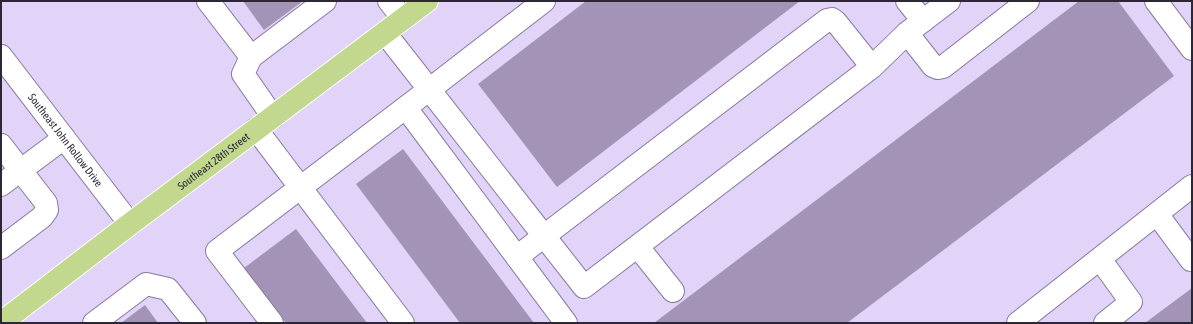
<svg xmlns="http://www.w3.org/2000/svg" width="1193" height="324" viewBox="0 0 1193 324" font-family="'Asap Condensed',sans-serif">
<rect width="100%" height="100%" fill="#e2d3f8"/>
<path fill="#a394b7" d="M243 1H303L264 30Z
M586 1H800L557 187 478 84Z
M1079 1H1118L1174 76 847 323H654Z
M403 149 534 323H460L356 184Z
M296 229 367 323H286L244 268Z
M1192 288V323H1145Z
M145 305 158 323H121Z"/>
<g fill="none" stroke-linecap="round" stroke-linejoin="round">
<g stroke="#887a9b" stroke-width="24">
<g id="minor">
<path d="M208 1 251 57"/>
<path d="M389 1 403 19"/>
<path d="M907 1 923 21"/>
<path d="M949 1 907 33 933 66 938 68 943 67 1028 1"/>
<path d="M1156 1 1192 49"/>
<path d="M385 33 544 236 517 257"/>
<path id="s1" d="M1 56 130 224"/>
<path d="M872 67 836 22 832 19 827 20 544 236 584 287 872 67 907 33"/>
<path d="M406 108 566 323"/>
<path d="M273 117 243 74 251 57 325 1"/>
<path d="M256 129 403 323"/>
<path d="M1 145 46 203 47 210 42 217 1 248"/>
<path d="M1 185 64 138"/>
<path d="M1157 214 1191 260"/>
<path d="M638 247 673 291"/>
<path d="M1100 259 1131 302 1105 323"/>
<path d="M94 323 146 284 168 289 195 323"/>
<path d="M272 323 217 251 430 89 544 1"/>
<path d="M1018 323 1192 186"/>
</g>
</g>
<g stroke="#fff" stroke-width="24">
<g id="major">
<path id="s2" d="M1 323 130 224 427 1"/>
</g>
</g>
<use href="#minor" stroke="#fff" stroke-width="22"/>
<use href="#major" stroke="#c2d88e" stroke-width="22"/>
</g>
<g text-anchor="middle" dominant-baseline="central" stroke-width="3.5" stroke-linejoin="round" paint-order="stroke">
<g font-size="11" fill="#2d2735" stroke="#e2d3f8">
<text stroke="none"><textPath href="#s1" startOffset="106">Southeast John Rollow Drive</textPath></text>
<text stroke="none"><textPath href="#s2" startOffset="267">Southeast 28th Street</textPath></text>
</g>
</g>
<rect width="1193" height="324" fill="none" stroke="#2d2735" stroke-width="4"/>
</svg>
